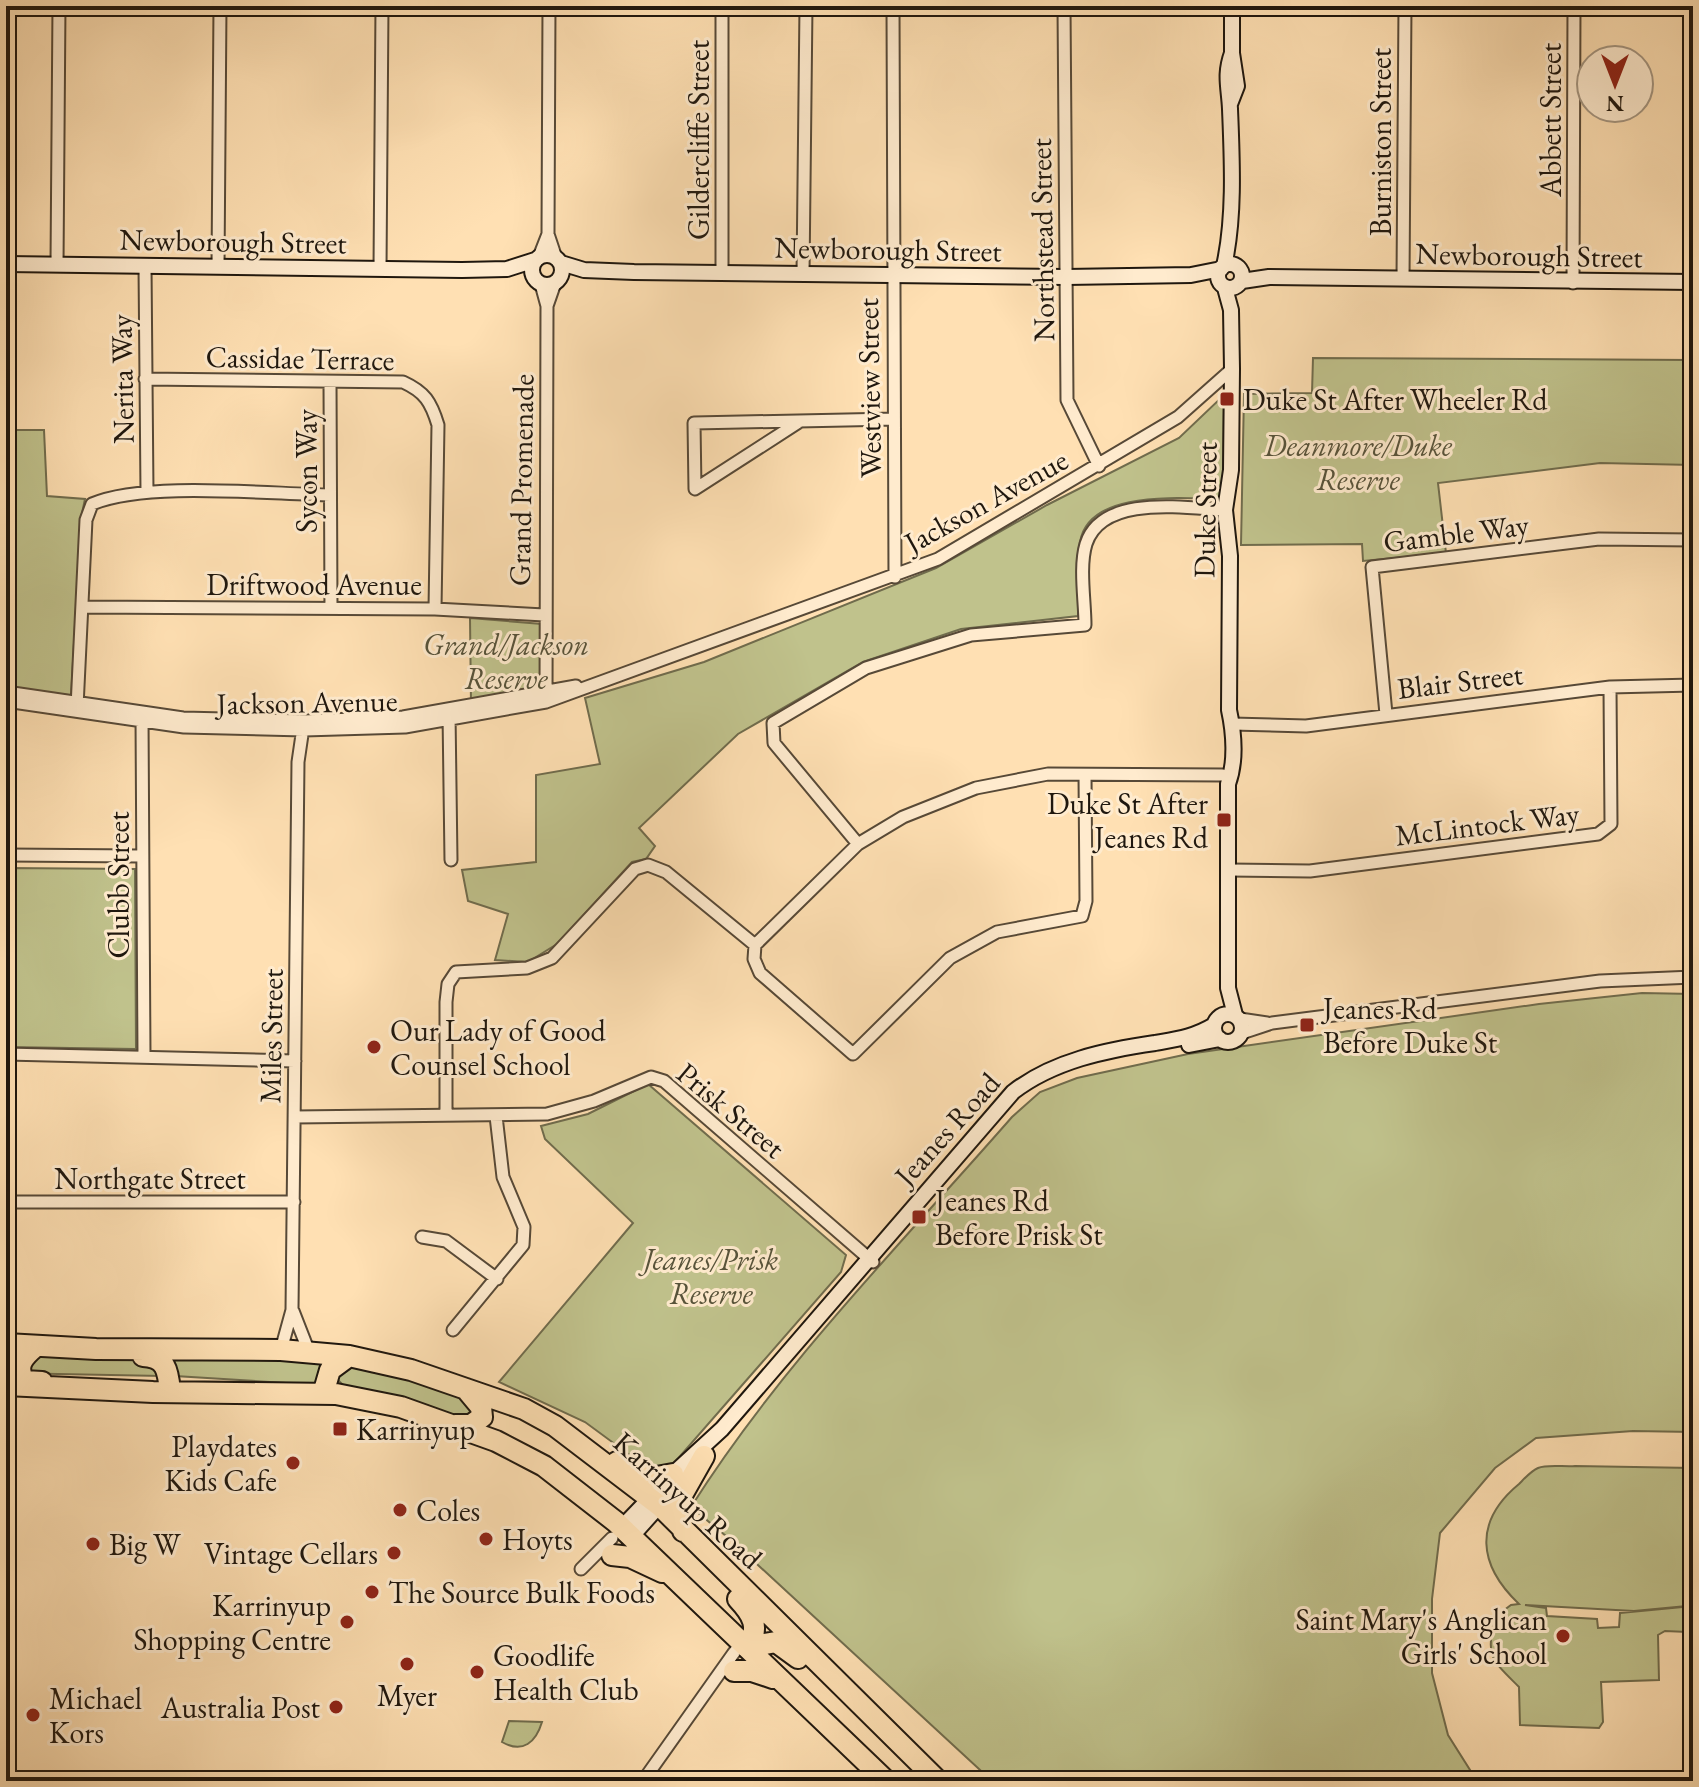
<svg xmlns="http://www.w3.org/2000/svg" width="1699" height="1787" viewBox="0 0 1699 1787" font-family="'EB Garamond',serif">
<rect width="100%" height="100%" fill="#ffe0b3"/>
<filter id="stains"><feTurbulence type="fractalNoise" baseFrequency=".0025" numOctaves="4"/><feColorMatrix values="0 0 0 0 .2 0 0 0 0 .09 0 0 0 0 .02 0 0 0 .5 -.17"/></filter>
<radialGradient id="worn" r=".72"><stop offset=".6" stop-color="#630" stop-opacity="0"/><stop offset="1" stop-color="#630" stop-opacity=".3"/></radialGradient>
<path fill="#c0c28c" stroke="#706c4d" stroke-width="2" d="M1313 358 1693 360V465L1600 463 1438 483 1446 553 1363 561 1362 544 1241 545 1244 394 1312 393Z
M1224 395 1223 499C1185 499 1089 488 1080 542 1076 565 1079 592 1078 616L961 629 863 662 738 734 639 828 655 846 646 859 632 862 557 944 528 962 495 960 508 914 468 901 462 870 536 862V775L600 764 585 698 704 662 936 568 1047 505 1179 438Z
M10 430H44L47 496 85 499 81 518 71 697 6 687V446H10Z
M470 618 542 624 541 690 471 704Z
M6 868 135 869 136 1049 6 1047Z
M1642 993 1693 994V1432L1633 1431 1536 1438 1495 1468 1440 1533 1432 1599V1673L1448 1735 1477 1781H992L732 1541 691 1507C780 1366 902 1243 1012 1117L1040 1092 1077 1078 1188 1054 1539 1004Z
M648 1084 846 1255 841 1272 661 1478 585 1422 499 1382 633 1223 545 1139 541 1126 588 1114Z
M6 1348 156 1360 162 1376 6 1373Z
M166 1354 324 1358 318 1385 175 1376Z
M346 1362 462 1393 475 1407 466 1420 426 1405 343 1385 334 1376Z
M1575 1466 1693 1468V1602L1687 1606 1634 1611 1525 1605 1546 1608 1547 1616 1597 1619 1598 1628 1619 1627 1620 1613 1693 1606V1627H1687V1632L1665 1631 1658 1635 1659 1680 1601 1682 1603 1722 1599 1728 1520 1725 1519 1687C1492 1660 1484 1656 1496 1616L1511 1605 1519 1604C1478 1565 1473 1522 1519 1484 1524 1479 1531 1471 1538 1468 1547 1464 1564 1467 1575 1466Z
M509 1721 542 1722C536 1742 523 1754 502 1742Z"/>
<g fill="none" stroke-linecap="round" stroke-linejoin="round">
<g stroke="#574937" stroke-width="15">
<path id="street" d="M893 6 895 577
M1064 6 1067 400 1099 466
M548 234 556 258
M539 257 548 234 549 6
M57 264 59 6
M145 266 147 492
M218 267 220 6
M380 269 382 6
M722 273V6
M803 274 806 6
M1403 279 1405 6
M1573 283 1574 6
M541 284 547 306 546 698
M547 306 555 283
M145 379 403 382C425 392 431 402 438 425L435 609
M330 382 331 608
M799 422 695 489 694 423 894 419
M83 607 435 609 544 615
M6 692 183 718 304 721 403 717 576 686
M6 701 184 727 304 730 405 727 546 702 938 559 1178 417 1232 369
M77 707 86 520 92 504C145 481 267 494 330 495
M449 713 451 860
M1386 714 1372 567 1599 539 1693 540
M142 717 144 1056
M1232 724 1306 726 1610 687 1693 685
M858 844 774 743 773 723 866 668 971 635 1085 625C1085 601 1079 567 1086 544 1102 494 1185 508 1225 510
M6 855 140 856
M1229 870 1310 871 1598 834 1611 824 1610 687
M755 945 754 959 760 973 853 1054 950 958 997 932 1082 916 1086 901 1085 775
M755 945 858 844 903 817 976 788 1048 774 1223 775
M1240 1019 1267 1023
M1242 1033 1272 1023 1600 981 1693 977
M6 1054 295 1061
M446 1115V1002L448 984 456 972 527 968 552 958 635 869 648 865 666 872 755 945
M295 1117 547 1114 594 1101 651 1077 664 1081 873 1262
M6 1202H294
M422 1237 446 1241 497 1279
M293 1311 309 1352
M453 1330 523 1245 524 1227 503 1177 496 1116
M281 1350 292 1310 298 762 304 721
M581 1569 612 1538
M643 1781 733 1654 737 1649 747 1647"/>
</g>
<g stroke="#1f170e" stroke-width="18">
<path id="secondary" d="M1230 104 1237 86 1232 53V6
M532 270a15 15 0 1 1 30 0a15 15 0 1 1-30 0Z
M561 263 584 270 634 272 1066 277 1191 275 1221 269
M1218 276a12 12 0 1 1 24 0a12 12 0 1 1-24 0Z
M6 264 462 270 507 269 535 260
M1224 266C1235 217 1232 159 1230 109 1229 87 1224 75 1232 53
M1242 281 1269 277 1693 282
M1225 288 1231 310 1232 369 1231 470 1225 510 1230 556 1229 710C1234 733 1236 762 1228 784V988L1235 1015
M1214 1028a14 14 0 1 1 28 0a14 14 0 1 1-28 0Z
M1189 1045 1220 1039
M622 1527 673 1474 722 1429 1013 1092C1053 1061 1106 1050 1155 1043 1178 1039 1194 1037 1214 1025
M632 1536 685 1477"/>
</g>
<g stroke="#1f170e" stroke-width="24">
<path id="highway" d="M6 1344 96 1349 281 1350 349 1356 411 1370 524 1409 555 1426 660 1506 938 1781
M35 1347C23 1357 15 1366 24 1381L42 1382
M143 1356C166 1357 168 1370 170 1391
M6 1385 153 1392 336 1394 401 1407 496 1441 544 1466 616 1522 886 1781
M323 1394 330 1370 349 1356
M455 1425H471L482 1417 481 1407 466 1389
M617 1462 651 1478 673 1474
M683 1531 678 1502 704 1456
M612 1555 630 1557 662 1572
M738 1599C753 1615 760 1627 748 1647
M748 1647 776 1642 798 1658
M734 1671H752L773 1678"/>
</g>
<use href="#street" stroke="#ffebce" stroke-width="11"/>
<use href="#secondary" stroke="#ffebce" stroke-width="14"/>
<use href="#highway" stroke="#ffe0b3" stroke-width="20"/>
</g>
<g fill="#8f2418" stroke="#ffebce" stroke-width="3">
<rect x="1219" y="391" width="16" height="16" rx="4"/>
<rect x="1216" y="812" width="16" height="16" rx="4"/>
<rect x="1299" y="1017" width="16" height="16" rx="4"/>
<circle cx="374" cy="1047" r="8"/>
<rect x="911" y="1209" width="16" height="16" rx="4"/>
<rect x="332" y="1421" width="16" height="16" rx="4"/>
<circle cx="293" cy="1463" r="8"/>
<circle cx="400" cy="1510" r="8"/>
<circle cx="486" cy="1539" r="8"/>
<circle cx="93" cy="1544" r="8"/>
<circle cx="394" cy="1553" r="8"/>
<circle cx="372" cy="1592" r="8"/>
<circle cx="347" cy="1622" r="8"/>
<circle cx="1563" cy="1636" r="8"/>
<circle cx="407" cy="1664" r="8"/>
<circle cx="477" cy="1672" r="8"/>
<circle cx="336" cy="1707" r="8"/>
<circle cx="33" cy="1715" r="8"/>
</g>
<g text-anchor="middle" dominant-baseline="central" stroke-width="6" stroke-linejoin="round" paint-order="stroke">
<g font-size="30" fill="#1f170e" stroke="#ffebce">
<text transform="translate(1550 120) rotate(-90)">Abbett Street</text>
<text transform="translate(698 140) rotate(-90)">Gildercliffe Street</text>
<text transform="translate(1380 142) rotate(-90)">Burniston Street</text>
<text transform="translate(1042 240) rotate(-91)">Northstead Street</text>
<text transform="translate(233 241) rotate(1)">Newborough Street</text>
<text transform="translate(888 249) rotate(1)">Newborough Street</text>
<text transform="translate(1529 255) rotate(1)">Newborough Street</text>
<text transform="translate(300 358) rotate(1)">Cassidae Terrace</text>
<text transform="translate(122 379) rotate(-91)">Nerita Way</text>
<text transform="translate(869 388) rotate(-91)">Westview Street</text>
<text transform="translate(306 471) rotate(-90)">Sycon Way</text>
<text transform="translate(521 480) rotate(-89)">Grand Promenade</text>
<text transform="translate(986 501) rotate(-29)">Jackson Avenue</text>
<text transform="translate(1205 510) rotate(-89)">Duke Street</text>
<text transform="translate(1456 533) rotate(-7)">Gamble Way</text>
<text x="314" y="584">Driftwood Avenue</text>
<text transform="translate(1460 681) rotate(-7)">Blair Street</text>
<text transform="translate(307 702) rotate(-1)">Jackson Avenue</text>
<text transform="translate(1487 824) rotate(-7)">McLintock Way</text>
<text transform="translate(118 885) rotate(-90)">Clubb Street</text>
<text transform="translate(271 1036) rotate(-89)">Miles Street</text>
<text transform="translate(731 1110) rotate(40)">Prisk Street</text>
<text transform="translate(947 1129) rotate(-48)">Jeanes Road</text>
<text x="150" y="1178">Northgate Street</text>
<text transform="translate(688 1500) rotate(42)">Karrinyup Road</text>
</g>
<g font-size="30" fill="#1f170e" stroke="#ffebce" text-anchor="start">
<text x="1243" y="399">Duke St After Wheeler Rd</text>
<text x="1208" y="803" text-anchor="end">Duke St After<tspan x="1208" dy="34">Jeanes Rd</tspan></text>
<text x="1323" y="1008">Jeanes Rd<tspan x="1323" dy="34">Before Duke St</tspan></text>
<text x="390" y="1030">Our Lady of Good<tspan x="390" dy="34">Counsel School</tspan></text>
<text x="935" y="1200">Jeanes Rd<tspan x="935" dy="34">Before Prisk St</tspan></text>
<text x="356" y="1429">Karrinyup</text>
<text x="277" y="1446" text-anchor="end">Playdates<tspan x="277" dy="34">Kids Cafe</tspan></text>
<text x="416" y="1510">Coles</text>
<text x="502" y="1539">Hoyts</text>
<text x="109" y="1544">Big W</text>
<text x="378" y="1553" text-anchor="end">Vintage Cellars</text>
<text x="388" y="1592">The Source Bulk Foods</text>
<text x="331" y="1605" text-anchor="end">Karrinyup<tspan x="331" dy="34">Shopping Centre</tspan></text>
<text x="1547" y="1619" text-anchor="end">Saint Mary's Anglican<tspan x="1547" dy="34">Girls' School</tspan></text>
<text x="493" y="1655">Goodlife<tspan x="493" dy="34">Health Club</tspan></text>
<text x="407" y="1695" text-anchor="middle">Myer</text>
<text x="49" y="1698">Michael<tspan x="49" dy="34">Kors</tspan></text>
<text x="320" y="1707" text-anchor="end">Australia Post</text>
</g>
<g font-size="30" font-style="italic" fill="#57533a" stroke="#ffebce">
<text x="1358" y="445">Deanmore/Duke<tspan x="1358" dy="34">Reserve</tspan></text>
<text x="506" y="644">Grand/Jackson<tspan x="506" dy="34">Reserve</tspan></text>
<text x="711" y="1259">Jeanes/Prisk<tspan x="711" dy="34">Reserve</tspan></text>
</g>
</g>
<rect width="1699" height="1787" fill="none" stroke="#ffe0b3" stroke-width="32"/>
<rect x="8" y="8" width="1683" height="1771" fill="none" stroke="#1f170e" stroke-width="4"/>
<rect x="16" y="16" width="1667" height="1755" fill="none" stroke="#1f170e" stroke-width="2"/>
<g transform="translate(1615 84) rotate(180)"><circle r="38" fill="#ffebce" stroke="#a59681" stroke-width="2"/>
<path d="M0-6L14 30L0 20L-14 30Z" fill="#8f2418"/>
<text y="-12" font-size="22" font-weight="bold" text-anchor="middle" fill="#1f170e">N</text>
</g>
<rect width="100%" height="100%" filter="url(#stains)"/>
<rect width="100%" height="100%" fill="url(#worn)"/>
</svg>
